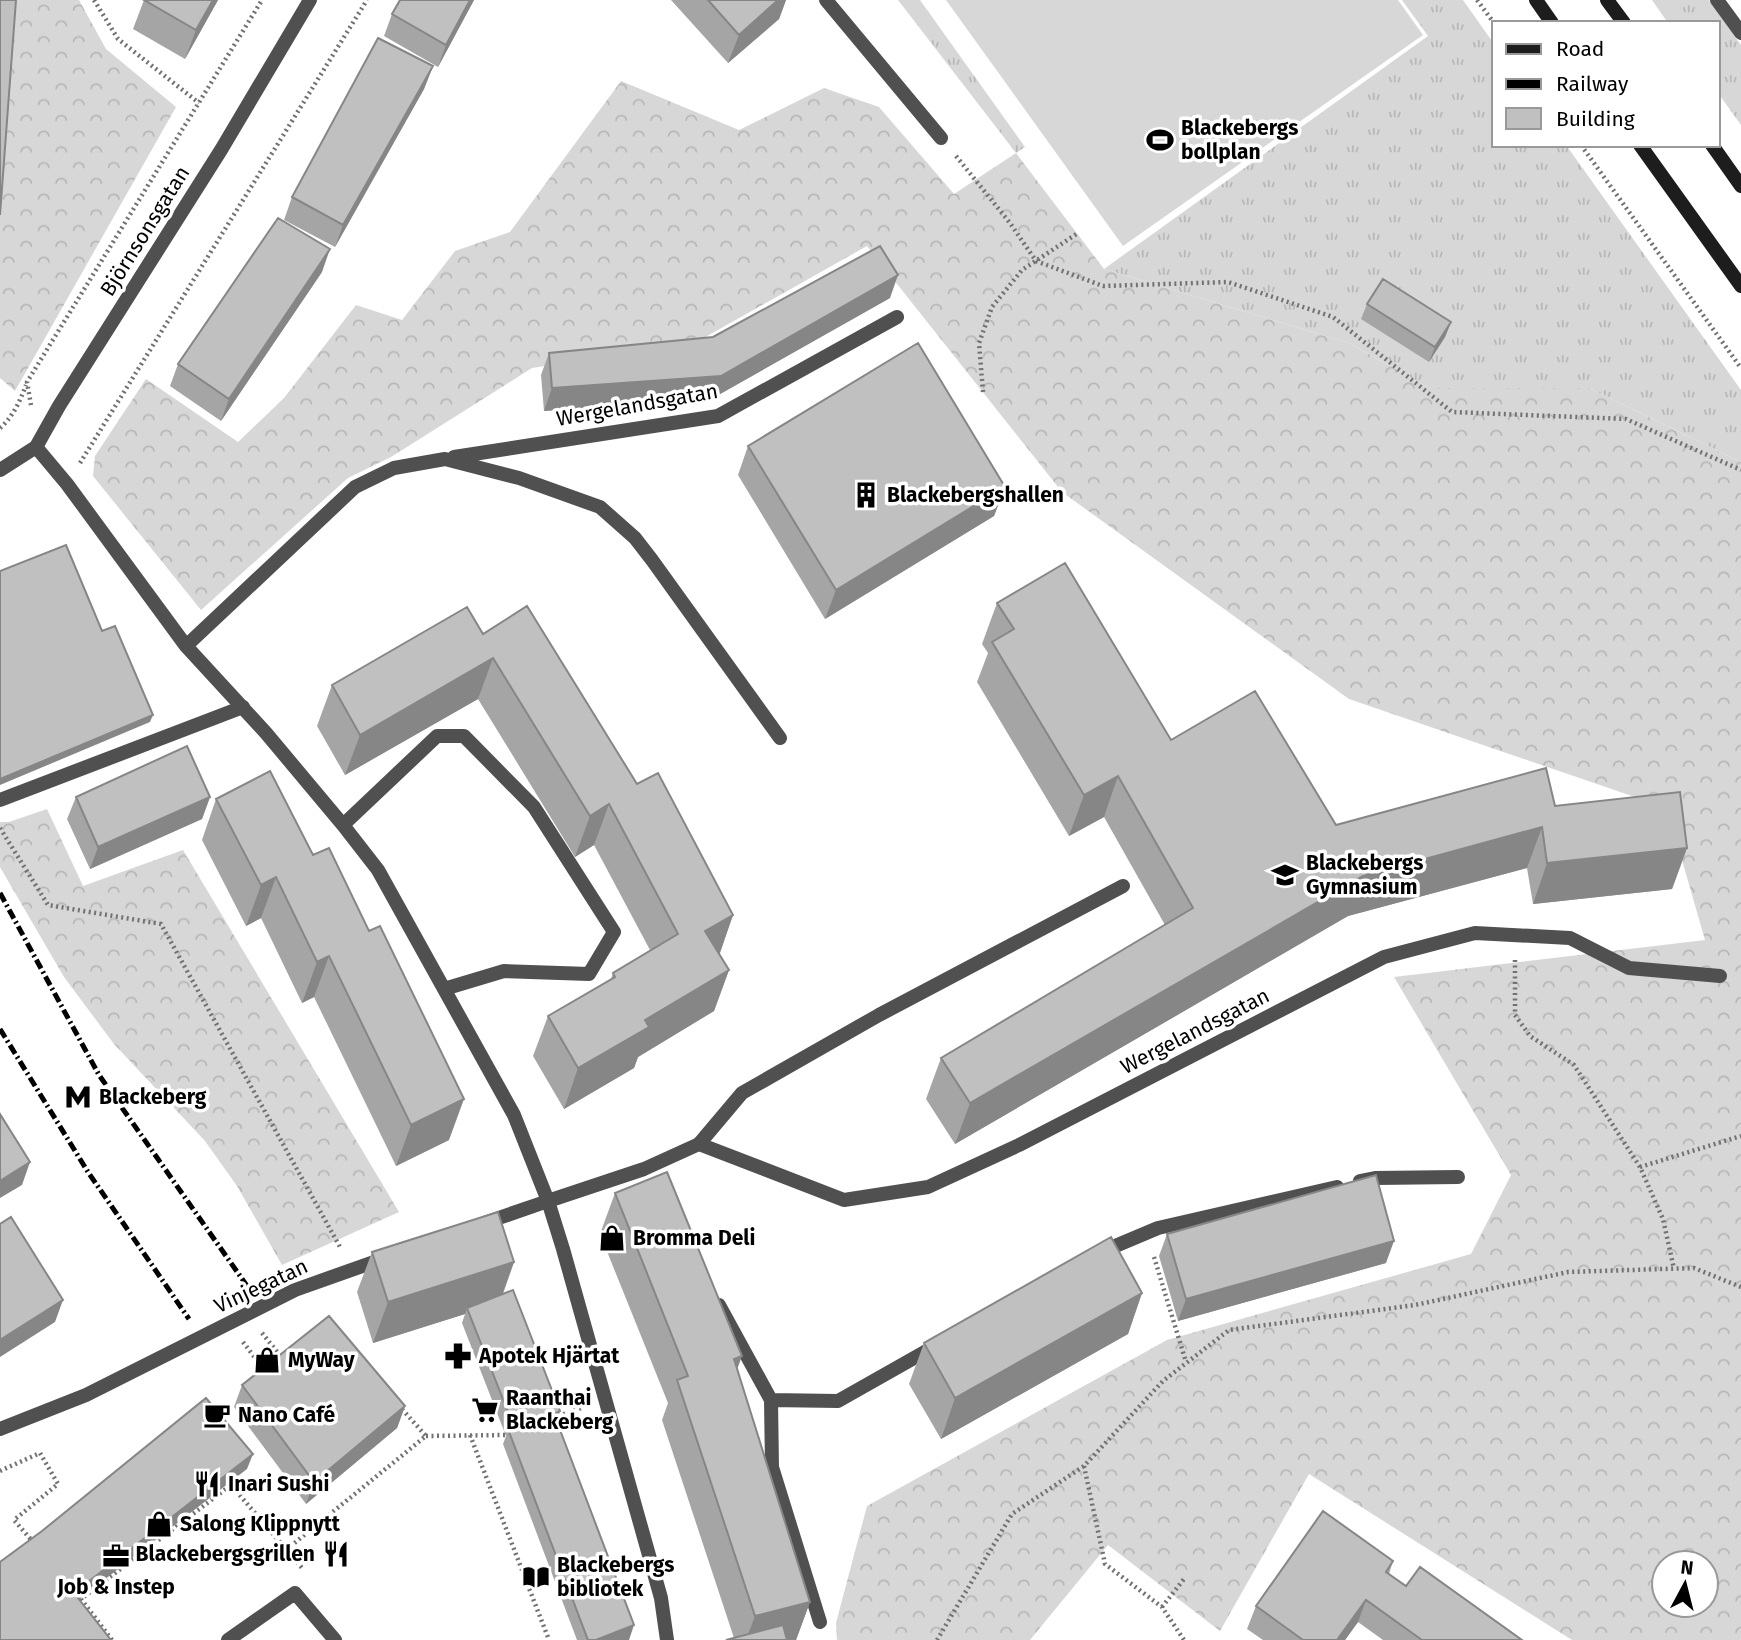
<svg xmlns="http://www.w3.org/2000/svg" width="1741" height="1640" viewBox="0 0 1741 1640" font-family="'Fira Sans',sans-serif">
<defs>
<pattern id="grass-tufts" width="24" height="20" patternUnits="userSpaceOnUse" patternTransform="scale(1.75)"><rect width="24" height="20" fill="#d7d7d7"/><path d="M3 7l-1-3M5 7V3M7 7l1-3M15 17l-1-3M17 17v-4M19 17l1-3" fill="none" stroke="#b7b7b7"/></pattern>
<pattern id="forest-crowns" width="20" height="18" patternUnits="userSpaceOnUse" patternTransform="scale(1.75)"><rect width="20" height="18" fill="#d7d7d7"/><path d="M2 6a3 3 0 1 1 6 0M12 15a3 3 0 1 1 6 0" fill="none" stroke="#b7b7b7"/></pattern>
</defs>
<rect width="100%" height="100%" fill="#fff"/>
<path fill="url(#grass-tufts)" d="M898 0H920L1025 147 1016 153Z
M1402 0H1463L1494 44V145H1566L1741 390V462L1589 388H1429L1349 343 1104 269 1428 36Z
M1652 0H1709L1741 45V125L1718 93V23H1668Z"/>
<path fill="url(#forest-crowns)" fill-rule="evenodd" d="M16 0H79L106 49 176 107 15 391 0 378V197Z
M621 81 739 130 824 88 879 107 954 194 1016 153 1104 269 1349 343 1429 388H1589L1741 462V1640H1572L1309 1474 1220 1631 1108 1545 1030 1640H837L836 1623 867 1506 1167 1340 1471 1254 1511 1175 1394 977 1705 940 1667 808 1349 699 1062 492 867 246 693 344 532 368 391 457 348 478 201 610 93 476 95 456 146 379 238 442 284 398 356 305 402 320 455 251 510 232ZM1664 1563H1706V1605H1664Z
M47 809 83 886 183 850 399 1212 282 1265 237 1186 205 1141 114 1044 64 977 0 867V822H9Z"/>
<path fill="#d7d7d7" d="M946 0H1398L1423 35 1123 246Z"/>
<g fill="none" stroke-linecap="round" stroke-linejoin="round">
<path stroke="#727272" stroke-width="4.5" stroke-dasharray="2 3.5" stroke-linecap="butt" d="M94 0 118 39 199 103
M1477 0 1494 23
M1581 145 1741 368
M956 156 1010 223 1036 261 1103 286 1228 282 1333 317 1452 412 1626 419 1741 470
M983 392 979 343 992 307 1022 270 1078 233
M31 405 27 382 262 0
M0 428C13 417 20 401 26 385
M80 463 367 0
M0 828 48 905 161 924 340 1247
M1515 960V1015L1530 1036 1574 1065 1640 1167 1663 1219 1674 1269
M1640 1167 1741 1136
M1154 1257 1186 1362
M262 1333 283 1359
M243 1342 265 1371
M553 1418 581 1408
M470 1435 549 1640
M426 1436 506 1435
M1084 1466 1105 1564 1162 1607 1184 1640
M0 1471 40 1453 58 1484 14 1520 34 1543
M286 1550 426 1436 401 1408
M1162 1607 1184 1579
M112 1640 81 1599 231 1485 302 1568
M937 1640 1012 1514 1084 1466 1163 1381 1229 1330 1415 1305 1568 1272 1694 1268 1741 1287"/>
<path stroke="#505050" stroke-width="14" d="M0 800 243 707
M1123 886 879 1015 742 1093 699 1144 844 1200 928 1187 1019 1145 1384 957 1475 933 1570 938 1629 968 1720 976
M1360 1181 1375 1178 1458 1177
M1101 1252 1158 1228 1337 1187
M719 1305 771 1400 772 1467 820 1622
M771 1400 838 1401 937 1345"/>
<path stroke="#505050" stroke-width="14" d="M826 0 941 138
M1717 0 1741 33
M36 447 67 484 186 646 266 733 343 825 378 870 514 1115 548 1201 644 1169 699 1144
M454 457 718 416 897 317
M0 470 36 447 59 406 221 150 310 0
M186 646 355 487 394 468 445 459 519 478 600 507 635 538 652 560 780 738
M343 825 437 736H464L534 807 614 932 589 974 504 971 444 989
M484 1223 548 1201 563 1249 661 1598 667 1640
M0 1429 86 1395 295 1290 385 1258
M228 1640 295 1593 335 1640"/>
<path stroke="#1d1d1d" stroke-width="14" d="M1536 0 1552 23
M1607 0 1624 23
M1640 145 1741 286
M1712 145 1741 186"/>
<path stroke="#000" stroke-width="5" stroke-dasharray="10 3.5 2 3.5" stroke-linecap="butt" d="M0 893 99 1075 252 1293
M0 1029 88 1172 189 1319"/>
</g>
<path fill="#a5a5a5" d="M144 0H218L185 59 133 29Z
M400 0H474L438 67 384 36 392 14Z
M671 0H786L779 19 728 63Z
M433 66 424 89 335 247 284 220 292 197Z
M322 272 221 421 170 386 178 364Z
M890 298 713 398 544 411 541 375 549 353 713 337Z
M1367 304 1451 322 1445 337 1429 362 1361 319Z
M748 446 1005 487 994 516 825 619 738 475Z
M997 603 1171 740 1336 825 1555 806 1687 848 1672 889 1533 904 1527 868 1348 916 955 1144 926 1099 941 1058 1165 925 1104 817 1069 836 977 682 988 653 982 644Z
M483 634 637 784 733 915 719 954 729 970 714 1011 638 1057 634 1068 564 1109 533 1056 548 1016 611 979 613 973 650 950 594 845 575 857 478 699 345 775 317 726 332 685Z
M270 771 449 1140 396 1166 314 997 302 1003 261 918 246 926 202 840 216 799Z
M76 797H210L202 819 90 869 67 819Z
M615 1193 737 1369 810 1602 796 1640H725L734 1638 662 1420 668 1403 600 1234Z
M1167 1234 1386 1263 1178 1321 1159 1256Z
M372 1252 514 1262 503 1294 557 1421 629 1640H577L503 1444 506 1436 462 1323 465 1314 373 1343 357 1292Z
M1142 1293 1128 1334 941 1439 909 1384 924 1343Z
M242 1385 405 1406 397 1428 306 1504 234 1407Z
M1393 1561 1389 1574 1406 1586 1522 1640H1383L1358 1622 1345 1640H1263L1247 1629 1256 1606Z"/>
<path fill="#868686" d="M213 0H218L185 59 196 30Z
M470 0H474L438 67 446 45Z
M778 0H786L779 19 728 63 739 35Z
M433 66 424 89 335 247 343 225Z
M330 249 322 272 221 421 229 399Z
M898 275 890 298 713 398 544 411 552 388 721 376Z
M1451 322 1445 337 1429 362 1435 347Z
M1005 487 994 516 825 619 836 590Z
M493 658 478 699 345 775 360 735Z
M153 715 150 722 0 785V779Z
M1118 776 1104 817 1069 836 1084 795Z
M210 797 202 819 90 869 98 847Z
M609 804 594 845 575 857 590 816Z
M1542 827 1527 868 1348 916 955 1144 970 1103 1363 876Z
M1687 848 1672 889 1533 904 1547 863Z
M276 877 261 918 246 926 261 885Z
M733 915 719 956 705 931Z
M329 956 314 997 302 1003 317 962Z
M729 970 714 1011 638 1057 634 1068 564 1109 578 1068 645 1020Z
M464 1099 449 1140 396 1166 411 1125Z
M30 1162 22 1185 0 1198V1181Z
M1394 1241 1386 1263 1178 1321 1186 1299Z
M514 1262 499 1303 467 1308 465 1314 373 1343 388 1302Z
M1142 1293 1128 1334 941 1439 955 1398Z
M63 1300 55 1322 0 1357V1340Z
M742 1356 727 1397 734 1359Z
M405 1406 397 1428 306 1504 314 1482Z
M560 1411 555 1426 554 1414Z
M253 1454 247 1469 68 1608 74 1593Z
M1366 1600 1358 1622 1345 1640H1337Z
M810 1602 796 1640H746L755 1616Z
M634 1625 629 1640H596Z"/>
<path fill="#c0c0c0" stroke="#868686" stroke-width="2" d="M0 0H16L0 215Z
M144 0H213L196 30Z
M400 0H470L446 45 392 14Z
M708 0H778L739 35Z
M378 38 433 66 343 225 292 197Z
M278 218 330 249 229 399 178 364Z
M880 246 898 275 721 376 552 388 549 353 713 337Z
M1383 279 1451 322 1435 347 1367 304Z
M918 343 1005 487 836 590 748 446Z
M66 545 102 631 115 626 153 715 0 779V571Z
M1065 563 1171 740 1255 691 1336 825 1546 768 1555 806 1680 792 1687 848 1547 863 1542 827 1363 876 970 1103 941 1058 1193 908 1118 776 1084 795 992 642 1014 629 997 603Z
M527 606 637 784 658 773 733 915 705 931 729 970 645 1020 649 1027 578 1068 548 1016 615 977 613 973 678 934 609 804 590 816 493 658 360 735 332 685 467 607 483 634Z
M187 746 210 797 98 847 76 797Z
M270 771 313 855 329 848 369 931 380 926 464 1099 411 1125 329 956 317 962 276 877 261 885 216 799Z
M0 1114 30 1162 0 1181Z
M667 1172 742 1356 734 1359 810 1602 755 1616 677 1380 688 1376 615 1193Z
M1376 1175 1394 1241 1186 1299 1167 1234Z
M498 1212 514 1262 388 1302 372 1252Z
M11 1217 63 1300 0 1340V1224Z
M1111 1237 1142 1293 955 1398 924 1343Z
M513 1290 560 1411 554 1414 634 1625 596 1640H588L508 1429 514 1427 467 1308Z
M329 1316 405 1406 314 1482 242 1385Z
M206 1398 253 1454 74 1593 111 1640H0V1562L42 1531Z
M1323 1511 1393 1561 1386 1572 1406 1586 1420 1567 1522 1640H1422L1366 1600 1337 1640H1303L1256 1606Z
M783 1625 787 1640H726Z"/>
<defs>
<g id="stadium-bare" transform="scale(2.1)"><path d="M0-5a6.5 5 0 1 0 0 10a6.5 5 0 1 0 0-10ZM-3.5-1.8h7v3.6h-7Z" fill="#000" stroke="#fff" stroke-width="2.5" paint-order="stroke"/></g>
<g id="building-bare" transform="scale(2.1)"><path d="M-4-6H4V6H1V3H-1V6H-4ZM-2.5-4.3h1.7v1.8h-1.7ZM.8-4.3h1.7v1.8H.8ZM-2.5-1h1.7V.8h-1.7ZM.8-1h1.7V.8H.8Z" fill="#000" stroke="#fff" stroke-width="2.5" paint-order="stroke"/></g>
<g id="school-bare" transform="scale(2.1)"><path d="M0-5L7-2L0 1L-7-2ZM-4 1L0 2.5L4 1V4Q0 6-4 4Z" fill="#000" stroke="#fff" stroke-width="2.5" paint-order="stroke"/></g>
<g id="metro-bare" transform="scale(2.1)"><path d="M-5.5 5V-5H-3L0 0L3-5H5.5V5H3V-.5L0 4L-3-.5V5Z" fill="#000" stroke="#fff" stroke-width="2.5" paint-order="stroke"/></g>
<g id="shop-bare" transform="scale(2.1)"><path d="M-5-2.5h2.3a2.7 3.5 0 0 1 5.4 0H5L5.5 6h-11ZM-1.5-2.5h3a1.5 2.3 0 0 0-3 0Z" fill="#000" stroke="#fff" stroke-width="2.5" paint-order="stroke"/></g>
<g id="pharmacy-bare" transform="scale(2.1)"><path d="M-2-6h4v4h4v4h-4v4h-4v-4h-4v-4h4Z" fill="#000" stroke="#fff" stroke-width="2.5" paint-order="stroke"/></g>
<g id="supermarket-bare" transform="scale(2.1)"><path d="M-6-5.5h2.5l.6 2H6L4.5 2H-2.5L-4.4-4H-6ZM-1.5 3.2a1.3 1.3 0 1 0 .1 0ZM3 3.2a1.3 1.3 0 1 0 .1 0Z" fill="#000" stroke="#fff" stroke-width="2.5" paint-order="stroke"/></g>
<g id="cafe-bare" transform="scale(2.1)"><path d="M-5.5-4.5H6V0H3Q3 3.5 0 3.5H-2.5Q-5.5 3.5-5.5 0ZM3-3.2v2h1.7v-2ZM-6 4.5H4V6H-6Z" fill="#000" stroke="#fff" stroke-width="2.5" paint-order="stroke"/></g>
<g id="restaurant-bare" transform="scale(2.1)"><path d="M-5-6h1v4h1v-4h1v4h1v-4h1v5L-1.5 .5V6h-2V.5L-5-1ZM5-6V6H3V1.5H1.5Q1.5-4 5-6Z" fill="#000" stroke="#fff" stroke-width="2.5" paint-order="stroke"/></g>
<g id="office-bare" transform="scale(2.1)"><path d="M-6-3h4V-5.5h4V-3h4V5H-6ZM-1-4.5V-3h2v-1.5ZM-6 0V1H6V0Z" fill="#000" stroke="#fff" stroke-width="2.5" paint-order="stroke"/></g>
<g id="library-bare" transform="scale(2.1)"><path d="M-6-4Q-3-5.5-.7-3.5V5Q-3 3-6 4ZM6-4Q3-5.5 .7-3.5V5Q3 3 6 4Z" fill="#000" stroke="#fff" stroke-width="2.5" paint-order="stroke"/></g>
</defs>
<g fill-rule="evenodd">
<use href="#stadium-bare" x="1160" y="140"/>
<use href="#building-bare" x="866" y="495"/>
<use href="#school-bare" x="1285" y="875"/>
<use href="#metro-bare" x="78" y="1097"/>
<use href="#shop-bare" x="612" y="1238"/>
<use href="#pharmacy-bare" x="458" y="1356"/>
<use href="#shop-bare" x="267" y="1360"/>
<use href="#supermarket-bare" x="485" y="1410"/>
<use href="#cafe-bare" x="217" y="1415"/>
<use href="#restaurant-bare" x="207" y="1484"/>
<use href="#shop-bare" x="159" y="1524"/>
<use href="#restaurant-bare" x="336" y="1554"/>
<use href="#office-bare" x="116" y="1556"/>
<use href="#library-bare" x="536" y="1577"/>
</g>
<g text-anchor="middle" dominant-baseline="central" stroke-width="7" stroke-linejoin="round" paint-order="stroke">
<g font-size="21" font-weight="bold" fill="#000" stroke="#fff" text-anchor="start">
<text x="1181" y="128">Blackebergs<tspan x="1181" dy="24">bollplan</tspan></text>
<text x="887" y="495">Blackebergshallen</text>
<text x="1306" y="863">Blackebergs<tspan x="1306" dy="24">Gymnasium</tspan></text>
<text x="99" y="1097">Blackeberg</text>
<text x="633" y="1238">Bromma Deli</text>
<text x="479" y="1356">Apotek Hjärtat</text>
<text x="288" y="1360">MyWay</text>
<text x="506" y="1398">Raanthai<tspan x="506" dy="24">Blackeberg</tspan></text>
<text x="238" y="1415">Nano Café</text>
<text x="228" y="1484">Inari Sushi</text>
<text x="180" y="1524">Salong Klippnytt</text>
<text x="315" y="1554" text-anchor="end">Blackebergsgrillen</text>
<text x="557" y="1565">Blackebergs<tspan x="557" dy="24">bibliotek</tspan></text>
<text x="116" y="1587" text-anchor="middle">Job &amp; Instep</text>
</g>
<g font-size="21" fill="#000" stroke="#fff">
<text transform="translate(145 231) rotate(-58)">Björnsonsgatan</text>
<text transform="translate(637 405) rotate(-10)">Wergelandsgatan</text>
<text transform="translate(1195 1031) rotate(-27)">Wergelandsgatan</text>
<text transform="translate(261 1286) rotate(-25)">Vinjegatan</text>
</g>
</g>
<rect x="1492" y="21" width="228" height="126" fill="#ffffff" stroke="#999999" stroke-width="2"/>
<rect x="1506" y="44" width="35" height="10" fill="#1d1d1d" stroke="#999999" stroke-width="2"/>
<text x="1556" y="56" font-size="21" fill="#000000">Road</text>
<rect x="1506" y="79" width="35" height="10" fill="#000000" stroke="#999999" stroke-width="2"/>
<text x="1556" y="91" font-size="21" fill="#000000">Railway</text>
<rect x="1506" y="108" width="35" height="21" fill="#c0c0c0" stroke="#999999" stroke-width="2"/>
<text x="1556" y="126" font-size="21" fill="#000000">Building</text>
<g transform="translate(1685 1584) rotate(7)"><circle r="33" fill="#ffffff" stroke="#999999" stroke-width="2"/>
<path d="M0-5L12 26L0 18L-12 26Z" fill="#000000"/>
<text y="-10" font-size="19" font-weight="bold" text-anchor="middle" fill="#000000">N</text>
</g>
</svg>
